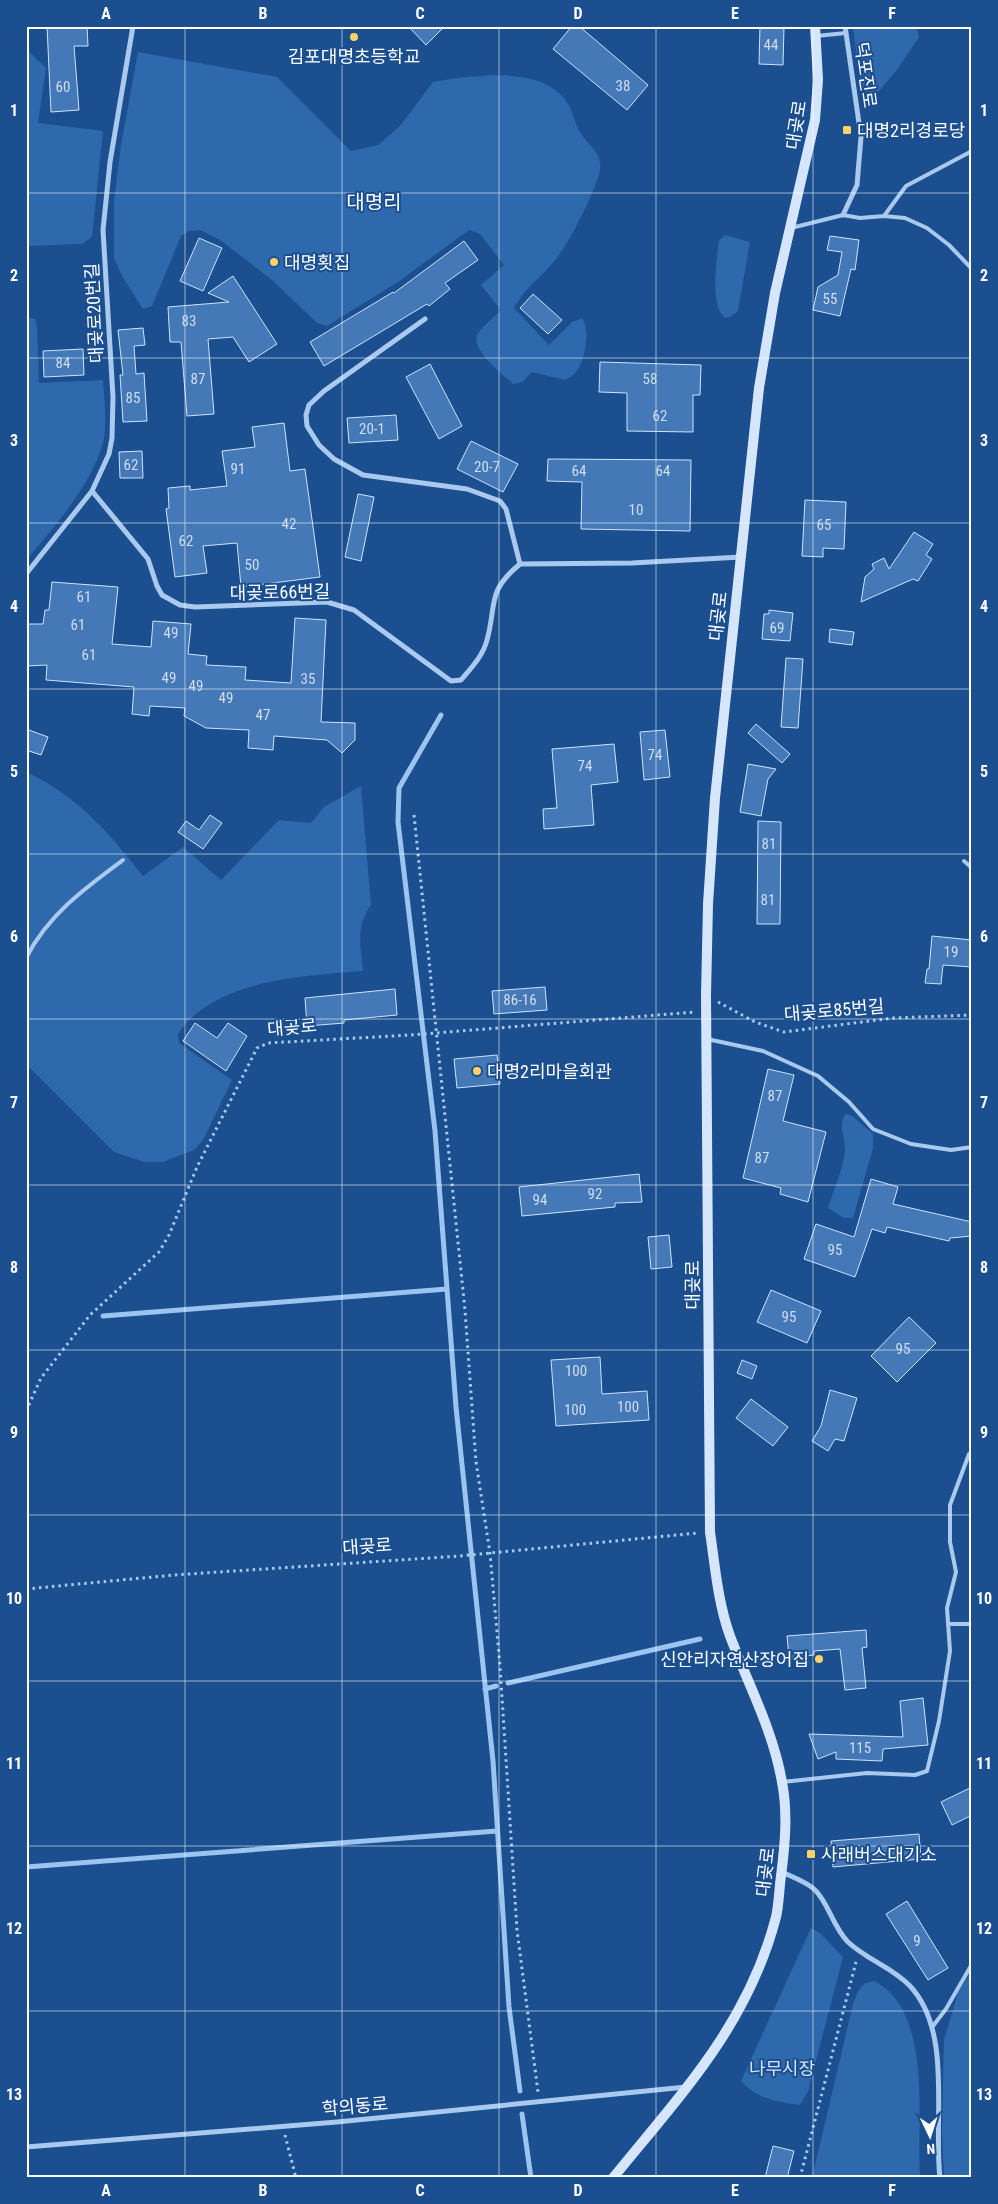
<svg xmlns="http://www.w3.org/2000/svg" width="998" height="2204" viewBox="0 0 998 2204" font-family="'Roboto Condensed','Noto Sans KR',sans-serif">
<rect width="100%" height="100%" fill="#1b4f8f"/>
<path fill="#2e69ad" d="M853 26H916L919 37 896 71 867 105 859 75Z
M26 49 46 68 38 123 103 131 92 237 82 244 26 246Z
M138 52 277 77 351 151 378 145 400 126 433 82C469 76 537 65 564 98 572 107 574 122 580 132 591 150 606 153 598 178 590 200 570 242 556 259 542 277 524 288 514 308L549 345 572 322 582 318C591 330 585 362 575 373 573 376 568 378 565 380L532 372 522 382 513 384C504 375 471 350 477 336 480 327 495 317 501 310L481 285 504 265 480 234 469 230 398 282 327 326 317 323 272 280 220 240 200 230 189 231 181 236 152 306 143 309 122 276 114 258V201L121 145Z
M725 235 750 242 738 311 730 317 725 318C709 306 717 259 719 240Z
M26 317 35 319 37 328 39 383 103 380C104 399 107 419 104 438 97 477 53 530 26 560Z
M26 772C77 795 109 833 143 876L183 847 221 880 279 820 311 823 324 807 361 786 371 905C355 927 361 946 363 971 302 976 215 979 178 1034L179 1043 232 1080 203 1140 194 1150 163 1162H144L114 1152 26 1064Z
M846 1114 851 1115 873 1134V1148L853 1218H844L828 1208C833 1192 845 1164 845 1148 844 1137 838 1122 846 1114Z
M811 1928 820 1933 843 1957 808 2091 800 2105C777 2102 757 2099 741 2081Z
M972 1971V2178H944L942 2130 944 2040 958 1993Z
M874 1981C934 2011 916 2122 920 2178H812L853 2004C858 1991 860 1983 874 1981Z"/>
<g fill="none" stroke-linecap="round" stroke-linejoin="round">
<path stroke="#9cc4f0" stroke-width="5" d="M441 715 399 788 398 822 435 1131 456 1407 493 1761 509 2007 520 2091
M103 1316 447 1289
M508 1683 700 1639
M485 1689 496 1686
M26 1867 497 1831
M522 2114 531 2178"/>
</g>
<path fill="#4478b7" stroke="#cfe3fa" d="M47 26H87L88 46H74L79 110 51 112Z
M408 26H445L426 45Z
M572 26H579L648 85 627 110 553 49Z
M760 26H784L783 65 759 64Z
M830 236 859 240 855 270 851 269 840 316 813 310 818 287 838 275 842 252 827 250Z
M199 238 222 248 203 291 180 281Z
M464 241 478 260 445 283 450 289 429 306 427 304 324 366 310 342 393 292 394 293Z
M233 276 277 344 249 362 233 337 208 339 214 414 187 416 181 342H170L168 307 229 302 208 293Z
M533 294 562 320 548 334 520 308Z
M143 328 145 345 134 346 136 374 144 373 147 421 123 422 120 375H123L118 330Z
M83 349 84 375 44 377 43 351Z
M600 362 701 365 700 395H693V432L627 431V393L599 392Z
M430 364 462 426 439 439 406 377Z
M396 415 398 440 349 443 347 418Z
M284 423 290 471 305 469 320 577 241 587 237 543 203 546 207 573 175 577 166 509 169 508 168 488 190 486V490L227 486 222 451 255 447 252 427Z
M471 441 518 464 503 492 457 469Z
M142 451 143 478H120L119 452Z
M548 459 691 460 690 531 581 529 582 482 547 481Z
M358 494 374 497 361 561 345 557Z
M805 500 846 502 844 549 823 548V557L802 556Z
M914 532 933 544 926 555 932 559 918 581 913 579 861 602 865 577 874 569 872 564 884 558 889 569Z
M52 582 118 587 112 644 151 647 153 621 191 624 188 654 207 656 206 665 246 667 245 680 291 683 295 618 326 620 321 722 355 723V740L342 753 327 740 274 736 273 750 248 748 249 730 206 728 184 716 185 708 150 706 149 716 132 714 134 687 46 680 47 665 26 666V624H43L45 610H49Z
M769 610 793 613 790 641 762 639 764 614H769Z
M830 629 854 632 852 645 829 642Z
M786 658 803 659 798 728 781 727Z
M756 724 790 754 782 763 748 733Z
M26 729 48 737 41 755 26 750Z
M665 730 670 777 644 780 640 732Z
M614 744 618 782 591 785 594 825 544 829 543 809 557 808 552 749Z
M748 764 776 769 768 779 761 816 740 812Z
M210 815 222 823 203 849 178 832 186 821 199 830Z
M758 821 781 822 780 924H757Z
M932 936 972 940V967L943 965 941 984 925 983 927 969H929Z
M545 987 547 1010 494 1014 492 991Z
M395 989 397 1015 344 1020V1023L307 1026 305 998Z
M195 1023 217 1038 228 1023 247 1036 226 1071 183 1041Z
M497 1055 500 1084 457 1088 454 1059Z
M768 1069 794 1075 783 1121 826 1132 808 1202 780 1194 781 1188 743 1178Z
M639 1174 642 1202 615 1203V1207L522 1216 519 1187Z
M871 1179 898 1187 893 1204 972 1222V1236L950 1238 949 1241 887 1227 885 1233 872 1229 855 1277 804 1259 816 1224 854 1237Z
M669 1235 672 1267 651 1269 648 1237Z
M771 1290 821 1311 807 1343 757 1322Z
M909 1317 936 1343 897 1382 871 1356Z
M600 1357 602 1394 647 1391 649 1420 556 1426 551 1360Z
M742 1360 757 1366 752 1379 737 1373Z
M830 1390 857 1398 844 1441 835 1439 828 1451 812 1441 821 1426Z
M751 1399 788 1427 773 1446 736 1418Z
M866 1630 867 1647 862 1648 866 1688 845 1690 840 1649 814 1651V1655L789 1658 787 1636Z
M923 1698 928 1745 883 1749 882 1761 836 1759V1752L818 1759 809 1734 903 1737 900 1701Z
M972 1787V1815L952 1825 941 1802Z
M919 1834 921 1859 833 1867 831 1841Z
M907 1901 948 1968 928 1980 886 1914Z
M773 2146 794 2151 787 2178H765Z"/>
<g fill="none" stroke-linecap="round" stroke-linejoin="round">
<path stroke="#a9c9ee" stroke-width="3" stroke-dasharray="2.5 4" stroke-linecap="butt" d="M414 815 465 1310 476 1462 490 1553 500 1666 517 1930 538 2092
M718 1002 755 1022 784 1032 893 1018 972 1015
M26 1411 41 1378 90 1315 159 1252 169 1235 197 1167 257 1048 268 1043 411 1035 695 1012
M26 1589 174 1575 460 1556 698 1533
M285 2135 296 2178
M800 2178 856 1962"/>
<path stroke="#a9c9ee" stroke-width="4" d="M816 36 846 33
M884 216 906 186 972 151
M791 228 843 215 860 218 884 216 905 218 927 228 949 245 972 269
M964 861 972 868
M26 958C48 915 85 888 123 860
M707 1039 763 1051 818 1076 849 1102 873 1129 911 1144 951 1150 972 1147
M948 1624H972
M782 1782 867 1773 915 1775 927 1771 939 1721 950 1651 947 1608 956 1572 950 1542V1505L969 1454
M933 2026 946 2009 972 1964"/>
<path stroke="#a9c9ee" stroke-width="5" d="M843 215 857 185 861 137 845 26
M425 319 324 391 309 405 306 415 307 426 319 445 334 459 363 475 467 489 500 501 506 509 520 564
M92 491 148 559 157 586 162 595 180 605 195 607 327 602 354 610 451 681 461 680C471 668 483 656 487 640 497 604 486 592 520 564L632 563 741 557
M26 574 92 491 109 454 112 438 113 397 103 230 110 162 133 26
M782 1872C792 1877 807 1882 815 1890 828 1902 833 1927 848 1942 867 1960 892 1967 910 1986 953 2032 933 2119 940 2178
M26 2147 337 2122 686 2087"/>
<path stroke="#d6e6fa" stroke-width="10" d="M613 2178C681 2094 748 2025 776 1917 779 1904 779 1890 781 1876 785 1845 788 1813 782 1782 773 1730 748 1684 730 1636 718 1603 715 1566 710 1532L706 995 708 904 715 798 759 388 775 293 815 120 818 80 815 26"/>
</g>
<path fill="none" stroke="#fff" stroke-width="1" stroke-opacity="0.55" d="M185 26V2178M342 26V2178M499 26V2178M656 26V2178M813 26V2178M26 193H972M26 358H972M26 523H972M26 689H972M26 854H972M26 1019H972M26 1185H972M26 1350H972M26 1515H972M26 1681H972M26 1846H972M26 2011H972"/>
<g fill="#ffd166" stroke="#1b4f8f" stroke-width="2">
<circle cx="354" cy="37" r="5"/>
<rect x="842" y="125" width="10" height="10" rx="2.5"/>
<circle cx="274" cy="262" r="5"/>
<circle cx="477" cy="1071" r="5"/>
<circle cx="819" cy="1659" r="5"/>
<rect x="806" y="1849" width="10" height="10" rx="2.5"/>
</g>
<g text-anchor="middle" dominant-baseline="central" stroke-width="4" stroke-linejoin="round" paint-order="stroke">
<g font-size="15" fill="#d0dded">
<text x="771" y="45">44</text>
<text x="623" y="86">38</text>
<text x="63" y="87">60</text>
<text x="830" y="299">55</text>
<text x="189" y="321">83</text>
<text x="63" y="363">84</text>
<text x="198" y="379">87</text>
<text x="650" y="379">58</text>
<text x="133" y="398">85</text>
<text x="660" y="416">62</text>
<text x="372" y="429">20-1</text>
<text x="131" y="465">62</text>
<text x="487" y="467">20-7</text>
<text x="238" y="469">91</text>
<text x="579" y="471">64</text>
<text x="663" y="471">64</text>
<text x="636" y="510">10</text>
<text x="289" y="524">42</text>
<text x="824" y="525">65</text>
<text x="186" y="541">62</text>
<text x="252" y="565">50</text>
<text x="84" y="597">61</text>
<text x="78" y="625">61</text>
<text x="777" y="628">69</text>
<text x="171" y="633">49</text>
<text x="89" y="655">61</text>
<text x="169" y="678">49</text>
<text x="308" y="679">35</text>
<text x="196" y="686">49</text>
<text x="226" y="698">49</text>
<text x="263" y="715">47</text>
<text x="655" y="755">74</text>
<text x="585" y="766">74</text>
<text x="769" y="844">81</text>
<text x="768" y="900">81</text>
<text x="951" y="952">19</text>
<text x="520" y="1000">86-16</text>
<text x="775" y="1096">87</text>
<text x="762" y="1158">87</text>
<text x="595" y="1194">92</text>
<text x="540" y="1200">94</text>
<text x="835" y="1250">95</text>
<text x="789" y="1317">95</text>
<text x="903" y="1349">95</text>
<text x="576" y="1371">100</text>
<text x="628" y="1407">100</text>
<text x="575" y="1410">100</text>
<text x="860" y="1748">115</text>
<text x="917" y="1941">9</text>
</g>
<g font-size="18" fill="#fff" stroke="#1b4f8f" text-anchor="start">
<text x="354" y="56" text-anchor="middle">김포대명초등학교</text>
<text x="857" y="130">대명2리경로당</text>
<text x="284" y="262">대명횟집</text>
<text x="487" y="1071">대명2리마을회관</text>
<text x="809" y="1659" text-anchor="end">신안리자연산장어집</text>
<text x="821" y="1854">사래버스대기소</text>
</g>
<g font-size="18" fill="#fff" stroke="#1b4f8f">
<text transform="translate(866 75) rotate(82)">덕포진로</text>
<text transform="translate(796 125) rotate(-81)">대곶로</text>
<text transform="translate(94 313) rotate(-93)">대곶로20번길</text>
<text transform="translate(280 592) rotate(-1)">대곶로66번길</text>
<text transform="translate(718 616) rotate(-84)">대곶로</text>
<text transform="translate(834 1010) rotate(-5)">대곶로85번길</text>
<text transform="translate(292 1027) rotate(-5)">대곶로</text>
<text transform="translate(692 1285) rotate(-90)">대곶로</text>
<text transform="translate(367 1546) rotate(-4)">대곶로</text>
<text transform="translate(765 1872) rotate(-83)">대곶로</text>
<text transform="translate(355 2106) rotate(-5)">학의동로</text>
</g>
<g font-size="18" fill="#cfe3fa" stroke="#1b4f8f">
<text x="782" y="2068">나무시장</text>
</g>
<g font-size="20" fill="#fff" stroke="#1b4f8f">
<text x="374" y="202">대명리</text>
</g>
</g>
<rect width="998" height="2204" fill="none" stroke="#1b4f8f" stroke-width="55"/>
<g transform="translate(930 2136) rotate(176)" stroke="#1b4f8f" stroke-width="4" paint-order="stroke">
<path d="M0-4L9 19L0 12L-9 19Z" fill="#ffffff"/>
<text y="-8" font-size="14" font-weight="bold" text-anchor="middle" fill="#ffffff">N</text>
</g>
<rect x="28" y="28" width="942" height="2148" fill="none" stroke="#fff" stroke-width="2"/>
<g font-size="16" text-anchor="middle" font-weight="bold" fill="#fff">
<text x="106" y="19">A</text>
<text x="263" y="19">B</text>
<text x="420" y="19">C</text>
<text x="578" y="19">D</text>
<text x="735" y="19">E</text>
<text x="892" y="19">F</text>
<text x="14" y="116">1</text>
<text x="984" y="116">1</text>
<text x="14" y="281">2</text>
<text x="984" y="281">2</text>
<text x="14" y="446">3</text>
<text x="984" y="446">3</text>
<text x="14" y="612">4</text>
<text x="984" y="612">4</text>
<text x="14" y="777">5</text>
<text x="984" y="777">5</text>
<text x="14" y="942">6</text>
<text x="984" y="942">6</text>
<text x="14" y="1108">7</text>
<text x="984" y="1108">7</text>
<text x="14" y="1273">8</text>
<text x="984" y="1273">8</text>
<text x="14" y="1438">9</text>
<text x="984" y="1438">9</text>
<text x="14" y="1604">10</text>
<text x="984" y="1604">10</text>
<text x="14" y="1769">11</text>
<text x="984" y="1769">11</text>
<text x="14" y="1934">12</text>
<text x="984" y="1934">12</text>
<text x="14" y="2100">13</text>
<text x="984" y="2100">13</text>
<text x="106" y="2196">A</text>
<text x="263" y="2196">B</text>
<text x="420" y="2196">C</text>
<text x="578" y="2196">D</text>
<text x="735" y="2196">E</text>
<text x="892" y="2196">F</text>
</g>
</svg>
